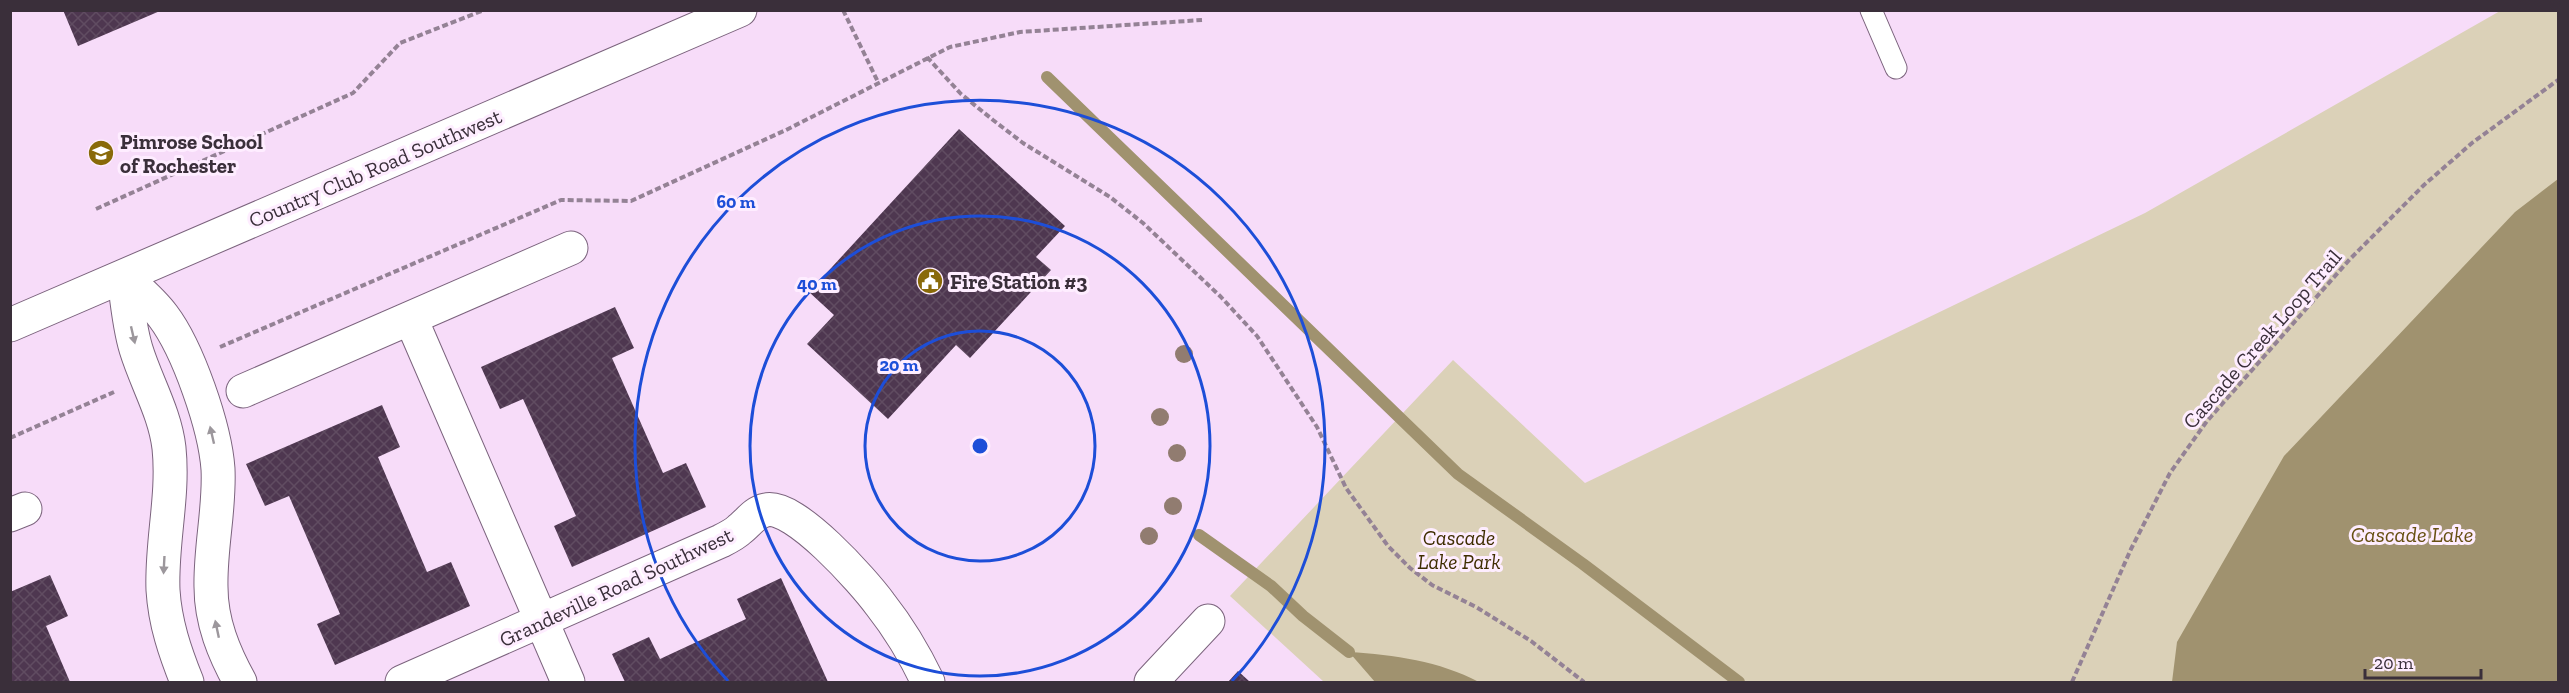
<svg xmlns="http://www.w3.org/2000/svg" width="2569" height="693" viewBox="0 0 2569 693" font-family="'Zilla Slab',serif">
<defs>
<pattern id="building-cross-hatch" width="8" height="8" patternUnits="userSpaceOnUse" patternTransform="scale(1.5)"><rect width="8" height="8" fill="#4e3750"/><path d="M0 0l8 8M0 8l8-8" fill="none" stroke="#604c61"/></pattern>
</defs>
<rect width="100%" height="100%" fill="#f7dcf9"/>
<path fill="#dbd1b8" d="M2500 11H2558V682H1324L1230 596 1453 360 1585 483 2145 213Z"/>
<path fill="#a0926f" d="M2558 179V682H2172L2177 642 2284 456 2515 212Z
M1349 652C1395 655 1439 661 1479 682H1375Z"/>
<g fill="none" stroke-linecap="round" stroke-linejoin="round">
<path stroke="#a0926f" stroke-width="12" d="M1047 77 1458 474 1583 564 1739 682
M1199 535 1271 586 1303 616 1349 652"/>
</g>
<path fill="url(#building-cross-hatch)" d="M63 10H160V11L78 46Z
M959 129 1065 226 1036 257 1051 270 1019 305 970 358 956 345 888 419 807 344 834 315 809 292Z
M615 307 634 348 612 358 663 473 686 463 706 507 572 567 554 526 576 516 523 399 500 409 481 367Z
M382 405 400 447 378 457 427 572 451 562 470 606 335 665 317 624 340 614 289 496 265 506 246 464Z
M50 575 68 616 46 626 70 682H10V592Z
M781 578 828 682H625L612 654 649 637 660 659 746 619 737 599Z
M1238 671 1250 682H1228Z"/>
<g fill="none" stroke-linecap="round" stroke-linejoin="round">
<g stroke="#7b637d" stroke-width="23">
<path id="service" d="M1871 10 1896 68"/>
</g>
<g stroke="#7b637d" stroke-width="35">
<path id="minor" d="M124 277C137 289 152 301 163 316 188 349 215 427 218 469 220 508 210 548 211 587 211 622 224 653 240 682
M124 277C127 301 129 326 136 349 146 382 165 413 169 448 174 496 161 543 163 590 165 623 175 652 187 682
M411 319 568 682
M243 391 571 248
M10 515 25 509
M402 682 721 541C727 538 735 534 740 529 748 523 755 512 766 510 794 503 864 582 880 604 899 628 915 655 928 682
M1151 682 1208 621"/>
</g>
<g stroke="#7b637d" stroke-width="35">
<path id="secondary" d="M10 325 740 10"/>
</g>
<path stroke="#948295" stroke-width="4" stroke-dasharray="6 3" stroke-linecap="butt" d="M843 10 878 82
M927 57 961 94 993 120 1023 143 1110 197 1143 223 1221 297 1257 336 1317 427 1346 488 1388 546 1410 568 1432 585 1476 607 1531 641 1584 682
M96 209 353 93 400 43 484 10
M220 347 561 200 631 201 786 130 950 47 1020 32 1202 20
M10 438 114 392
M2072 682 2131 549 2170 473 2207 421 2350 259 2424 185 2472 143 2558 80"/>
<use href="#service" stroke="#fff" stroke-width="21"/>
<use href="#minor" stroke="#fff" stroke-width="33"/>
<use href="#secondary" stroke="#fff" stroke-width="33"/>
</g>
<g fill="#917c70">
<circle cx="1184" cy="354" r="9"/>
<circle cx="1160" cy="417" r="9"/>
<circle cx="1177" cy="453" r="9"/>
<circle cx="1173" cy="506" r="9"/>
<circle cx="1149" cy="536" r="9"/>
</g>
<defs><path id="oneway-solid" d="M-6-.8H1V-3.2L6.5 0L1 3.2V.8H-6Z" transform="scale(1.5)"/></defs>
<g fill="#9c979c">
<use href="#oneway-solid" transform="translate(133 335) rotate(77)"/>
<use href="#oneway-solid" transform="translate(212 435) rotate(-103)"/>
<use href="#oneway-solid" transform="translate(164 565) rotate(93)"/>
<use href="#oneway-solid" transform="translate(217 629) rotate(-102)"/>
</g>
<g fill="none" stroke="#1d4ed8" stroke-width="3">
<circle cx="980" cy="446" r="115"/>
<circle cx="980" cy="446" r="230"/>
<path d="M728 681A345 345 0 1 1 1232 681"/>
</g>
<defs>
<g id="school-disc" transform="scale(1.35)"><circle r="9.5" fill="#896a09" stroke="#feedff"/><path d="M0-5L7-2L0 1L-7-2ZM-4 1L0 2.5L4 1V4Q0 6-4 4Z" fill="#fff"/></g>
<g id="civic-disc" transform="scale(1.35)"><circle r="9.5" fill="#896a09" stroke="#feedff"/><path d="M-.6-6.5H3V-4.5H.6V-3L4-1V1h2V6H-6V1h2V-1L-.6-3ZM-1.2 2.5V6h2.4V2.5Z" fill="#fff"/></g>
</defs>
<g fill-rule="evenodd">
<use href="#school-disc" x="101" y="153"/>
<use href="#civic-disc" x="930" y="281"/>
</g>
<g text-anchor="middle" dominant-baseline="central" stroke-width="6" stroke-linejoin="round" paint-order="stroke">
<g font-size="21" font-weight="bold" fill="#3a2f3a" stroke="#feedff" text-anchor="start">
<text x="120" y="141">Pimrose School<tspan x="120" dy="24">of Rochester</tspan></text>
<text x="950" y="281">Fire Station #3</text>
</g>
<g font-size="21" fill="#3a2f3a" stroke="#feedff">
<text transform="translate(375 168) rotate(-23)">Country Club Road Southwest</text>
<text transform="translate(2262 339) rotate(-49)">Cascade Creek Loop Trail</text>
<text transform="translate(616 587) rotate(-25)">Grandeville Road Southwest</text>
</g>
<g font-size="21" font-style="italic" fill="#3e2d00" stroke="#feedff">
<text x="1459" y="537">Cascade<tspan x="1459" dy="24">Lake Park</tspan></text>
</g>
<g font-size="22" font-style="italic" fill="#675013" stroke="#feedff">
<text x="2412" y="534">Cascade Lake</text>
</g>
</g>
<circle cx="980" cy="446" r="9" fill="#1d4ed8" stroke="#feedff" stroke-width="3"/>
<g font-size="18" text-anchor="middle" font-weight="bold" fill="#1d4ed8" stroke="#feedff" stroke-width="6" stroke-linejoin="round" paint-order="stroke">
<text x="736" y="208">60 m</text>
<text x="817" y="290">40 m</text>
<text x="899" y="371">20 m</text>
</g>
<rect width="2569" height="693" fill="none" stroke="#3a2f3a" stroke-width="24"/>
<path d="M2365 669v9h116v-9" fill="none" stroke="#3a2f3a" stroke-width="3"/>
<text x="2374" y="669" font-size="18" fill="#3a2f3a" stroke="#feedff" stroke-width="4.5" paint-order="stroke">20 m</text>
</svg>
